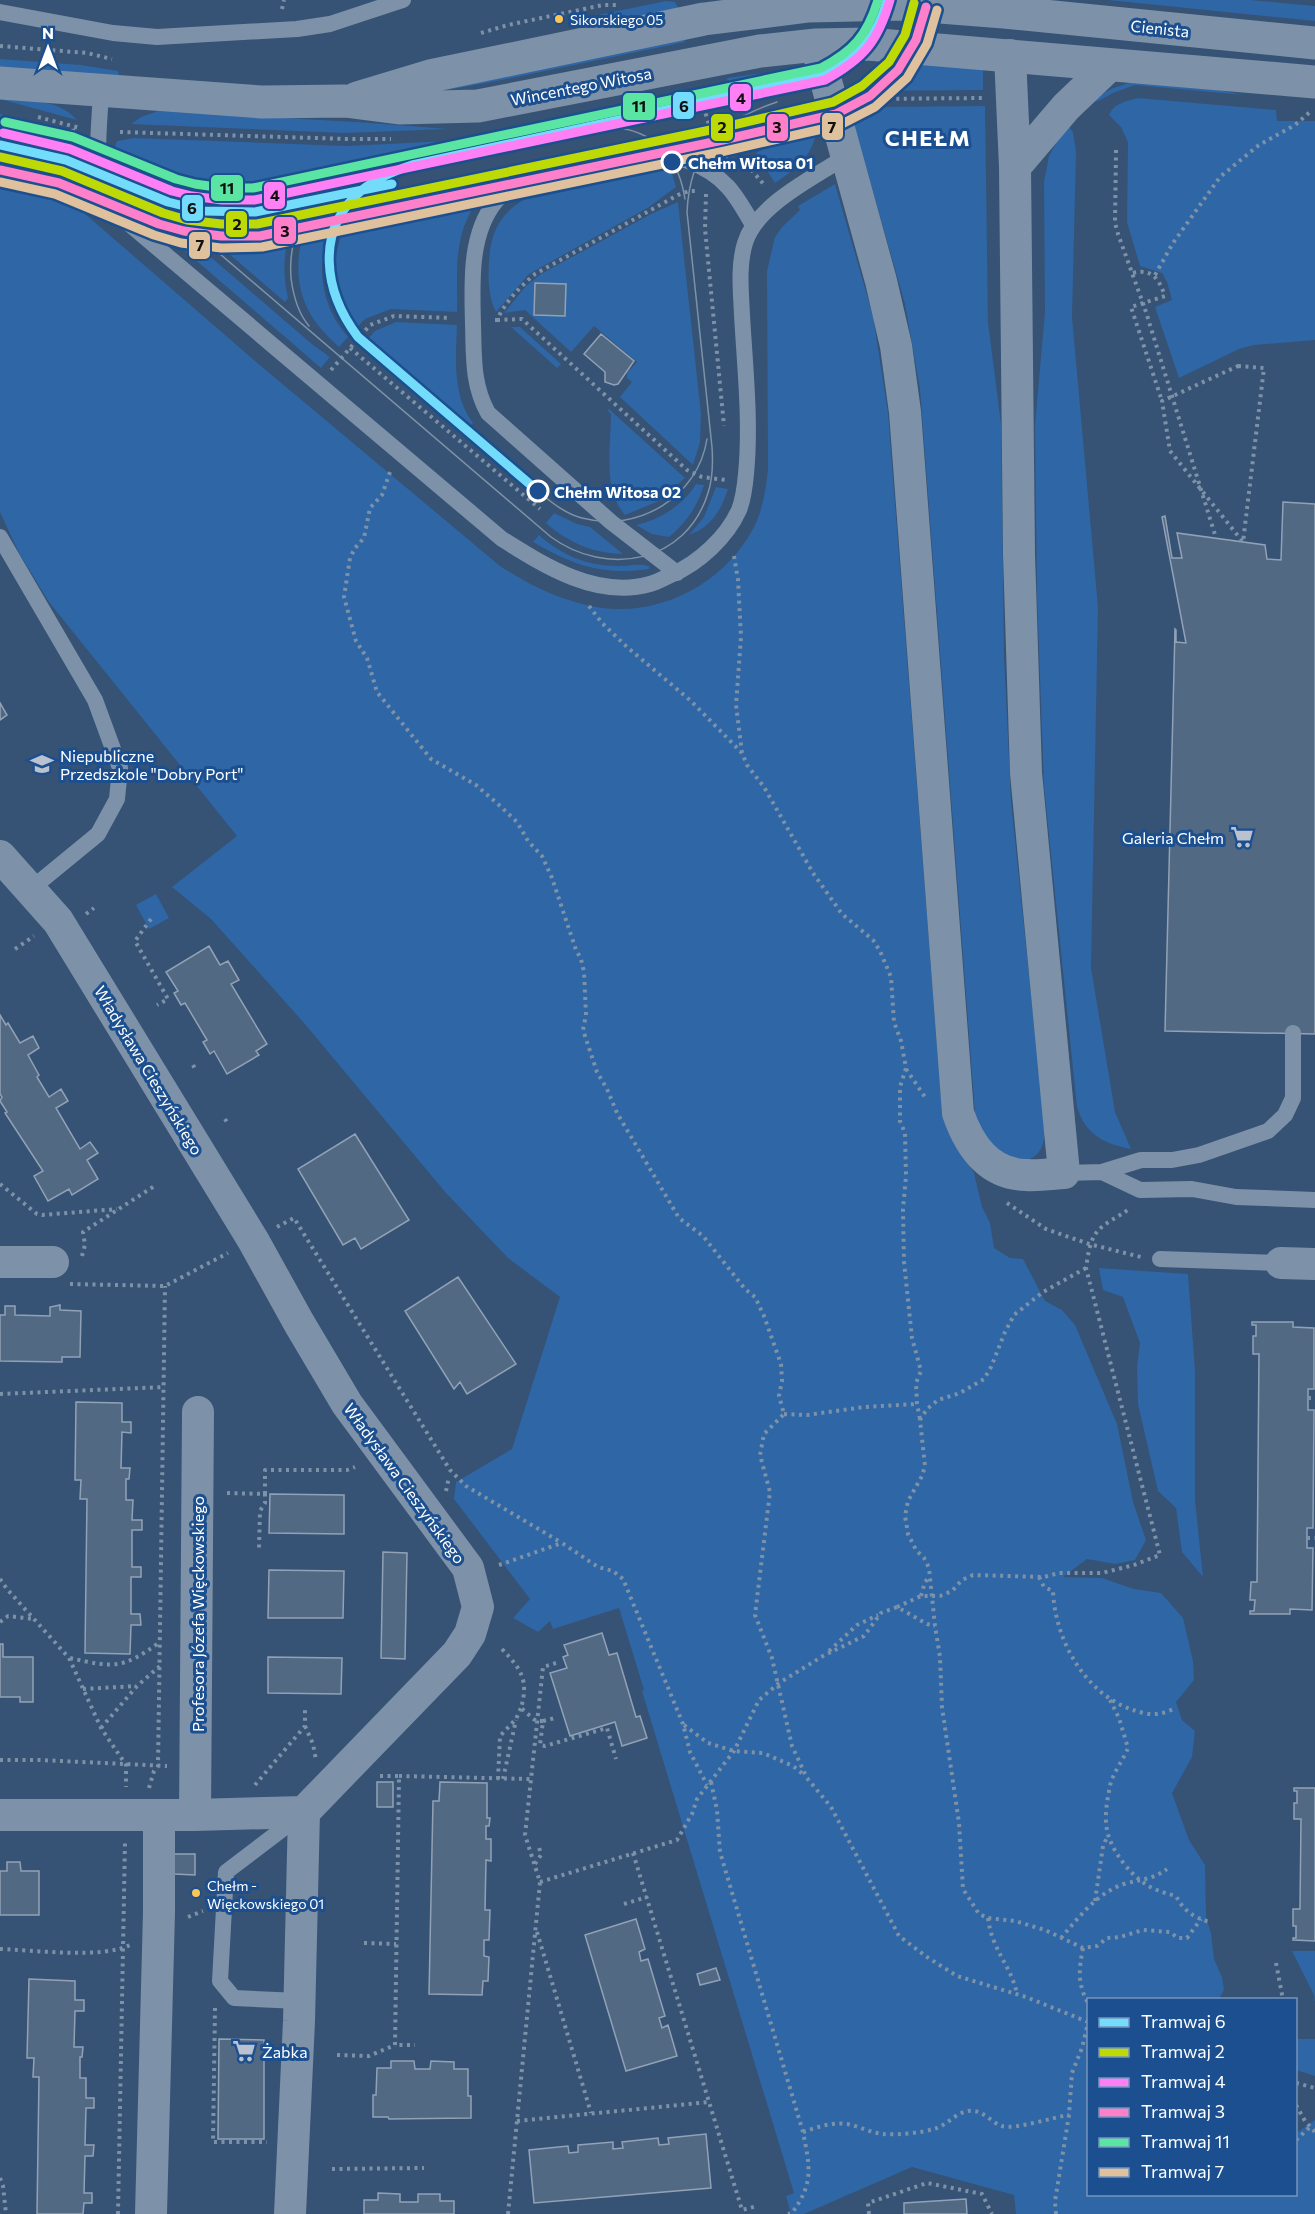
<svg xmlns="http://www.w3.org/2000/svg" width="1315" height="2214" viewBox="0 0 1315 2214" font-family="Commissioner,sans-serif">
<rect width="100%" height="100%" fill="#365274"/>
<path fill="#2f66a5" d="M1108 0H1250L1315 6V21Z
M666 1 675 2 681 14 599 21 598 15Z
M684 38 685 42 497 81 415 96Z
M885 57 983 63V90L868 91 847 98 845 89 864 78Z
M0 59 81 65 118 71 120 78 0 70Z
M776 73 794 78 722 92 721 86 728 83 727 78 756 74Z
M1134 81 1208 88 1244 95 1135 85 1113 93 1098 101 1089 102 1111 89Z
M1138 98 1276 110 1277 121H1315V340L1254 345 1239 349 1179 378 1155 307 1172 300 1167 282 1162 273 1140 266 1127 222 1128 142 1121 127 1109 115C1114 103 1127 101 1138 98Z
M0 99C28 101 57 98 77 120Z
M813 101 815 105 757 134 740 129 738 124 756 115Z
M985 106 988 322 1001 424 1004 655 1011 801 1045 1131C1043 1159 1030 1162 1006 1161L976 1126 920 389 905 304 851 114 872 107Z
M158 111 357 122 448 129 345 133 131 124 141 117Z
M0 114 61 130 65 140 20 130V126L0 122Z
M817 122C817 152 798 168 775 183L756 153Z
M1067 124 1073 132 1076 152 1072 317 1098 607 1091 968 1115 1112 1131 1149C1104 1144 1085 1134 1077 1107L1044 786 1037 595 1035 425 1045 312 1044 182 1049 156Z
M700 125 705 138 699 146 676 139 658 138 656 135Z
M134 138 347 146 487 139 424 152V156C391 162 358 169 325 176 285 184 244 196 202 188 171 183 141 168 112 156L117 141Z
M0 151 57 165 51 172 47 174 0 163Z
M522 163V165C491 177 466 209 460 242 455 265 458 289 457 312L391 309 365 319 358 326C324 283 330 235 367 197Z
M652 168 671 170 676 187 649 207 529 274 496 312C488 296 488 279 489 262 491 200 539 190 589 180 610 175 631 170 652 168Z
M70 170 88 177 92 197 104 217 69 186 67 179Z
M0 171 37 181 55 188 261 366 500 566C529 585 561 601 596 607 660 618 725 583 754 527 763 509 766 488 768 469L767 271 775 237 782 227 800 210 798 206 835 184 873 316 888 413 942 1110 945 1121 974 1173 982 1207 990 1223 994 1248 1010 1258 1023 1259 1045 1301 1062 1310 1075 1325 1117 1424 1133 1502 1146 1540 1135 1560 1115 1564 1087 1559 1063 1577 1102 1578 1134 1589 1161 1593 1183 1618 1193 1661 1194 1680 1176 1702 1182 1720 1195 1731 1192 1757 1172 1793 1189 1840 1205 1865 1206 1917 1211 1933 1214 1959 1222 1977 1224 1990 1219 1999 1088 2000V2194H1296V2133L1315 2120V2214H1016L1014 2195 912 2167 804 2214H791L786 2196 794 2193 642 1691 644 1690 619 1608 553 1629 550 1621 538 1632 513 1618 530 1599 454 1499 456 1482 512 1449 560 1297 508 1258 446 1193 304 1023 211 919 172 887 237 836 49 602 19 553 0 512Z
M122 192 163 216 313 345 330 357 321 368 134 207Z
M344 201C315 243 313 297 348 337L339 347C325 334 312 321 305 303 293 274 296 229 322 207 327 203 337 202 344 201Z
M678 202 701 414 700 442 693 465 620 397 632 382 627 378V373L637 362 594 326 571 352 525 310 504 313 526 286 541 274 651 214Z
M299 210 300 212C284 239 281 268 288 298L285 302 185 216V214L238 220Z
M396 322 457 325C456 358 452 395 473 423L471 425 369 338 375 331Z
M511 327H520L561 364 557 368Z
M609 409 685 478 659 501 625 515C602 489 611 446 611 414L607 410Z
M696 484 704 485C698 506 685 524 669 537L652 534 636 525C660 520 683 505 696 484Z
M716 487 728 489C721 511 711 527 689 535L704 517Z
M554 513 577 524 590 527 623 554C592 553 569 543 546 523Z
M539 535C561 555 587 566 617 566 629 566 638 563 649 566V569C602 576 573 565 533 542Z
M156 894 169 918 149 929 136 905Z
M1099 1268 1188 1274 1195 1371V1500L1203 1577 1182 1552 1176 1508 1158 1491 1138 1404 1137 1367 1140 1343 1123 1297 1103 1290Z
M1292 1951H1315V2003L1314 1995Z
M1296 2039H1315V2076L1296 2070Z"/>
<path fill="#526984" stroke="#92a2b6" stroke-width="1.5" d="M535 283 566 284 565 316 534 315Z
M601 334 634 361 618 384 614 385 605 382V372L584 354Z
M1283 502 1315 504V1034L1165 1031 1175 629 1176 630V642L1186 643 1162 517 1165 516 1172 558H1182L1177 533 1265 545 1267 559 1281 560Z
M0 703 7 715 0 720Z
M209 946 220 965 228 961 239 980 231 984 267 1044 256 1051 259 1055 227 1074 214 1051 210 1054 203 1042 207 1040 185 1003 181 1005 174 993 178 991 166 972Z
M0 1015 6 1025 8 1023 20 1043 33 1036 39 1048 28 1055 39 1075 37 1077 49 1097 61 1089 68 1101 56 1108 80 1149 90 1142 98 1153 87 1160 98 1179 72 1195 69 1189 48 1201 34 1176 43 1171 5 1113 7 1112 0 1101 2 1097 0 1094Z
M355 1134 409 1220 361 1249 355 1238 343 1245 298 1169Z
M458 1277 516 1364 467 1394 460 1382 454 1389 405 1311Z
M60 1305V1310L81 1311 80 1357H62V1362L0 1361V1315H5V1306H15V1315L50 1316V1307Z
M1252 1322H1293V1327L1314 1328V1389H1308V1410H1314L1313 1528H1307V1548H1313L1312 1610 1290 1609V1614H1250V1611H1254L1255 1600H1250L1251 1582H1257L1259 1354H1253V1336H1256V1325H1252Z
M76 1402 122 1403V1422H131V1433L122 1432 121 1468H130L129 1479H126V1500H133L132 1520H142V1530H132V1567H141V1577H131V1614H140L141 1625H131L130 1654 85 1653 87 1499H80L81 1480H75Z
M270 1494 344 1495V1534L269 1533Z
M383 1552 407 1553 405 1659 381 1658Z
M269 1570 344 1571 343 1618H268Z
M602 1633 609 1655 617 1653 636 1717 640 1716 647 1738 622 1746 615 1722 570 1736 550 1673 567 1668 563 1657 568 1655 564 1645Z
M0 1644H3V1657H33V1702H20V1697H0Z
M268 1657 342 1658 341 1694 268 1693Z
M377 1782H393V1807H377Z
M440 1782 487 1783V1818H490L489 1826H486V1839H491V1861L486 1860 485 1910H490L489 1940H484V1956L489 1957 488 1981H483L482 1995 429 1994 433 1801H439Z
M1294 1788H1315V1941L1293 1940V1938H1296V1926H1293V1909H1300L1301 1819H1294V1803H1297V1791H1294Z
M174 1854H195V1875L174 1874Z
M7 1862H20L21 1871H39V1915H0V1871H7Z
M636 1919 645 1949 639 1952 641 1961 648 1959 665 2016 659 2018 662 2028 668 2025 677 2056 626 2071 585 1935Z
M716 1968 720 1980 700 1985 697 1974Z
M29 1979 75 1981V2000H84V2011H75L74 2047H83L82 2057H80V2078H86V2098H94V2108H86L85 2145H94L93 2156H85L84 2193H92V2203H84L83 2214H37L39 2077H33L34 2058H27Z
M219 2039 264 2040V2139H218Z
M391 2061H414L415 2069H430L431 2061 454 2062V2069H468V2096H471V2118L389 2119 388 2117H373V2095H376L377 2068H391Z
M706 2134 711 2188 534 2203 529 2150 568 2146 569 2153 578 2152V2145L613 2142V2149L623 2148 622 2142 658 2138 659 2145 669 2144 668 2138Z
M378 2193 400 2194V2202H418V2194H440V2201H454V2214H364V2200H378Z
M966 2199 967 2214H904V2203Z"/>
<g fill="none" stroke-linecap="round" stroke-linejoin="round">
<path stroke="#7d92a8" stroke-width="4" stroke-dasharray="3 4.5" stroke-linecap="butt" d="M282 9 284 0
M481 33 508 25 603 5H617
M0 46 87 53 112 59
M714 90C711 128 743 159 765 186
M699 92 710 128 729 155
M859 101 869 99 983 98
M38 117 80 128
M120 132 347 139H391
M1116 150 1115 223 1118 234 1145 309
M725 158 807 118
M0 167 57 181 88 209
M57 181 74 138 73 127
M434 193 453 190 467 210
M706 194 705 229 724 426
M1133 273C1153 268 1159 280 1165 296L1131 307 1162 401
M1155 275 1173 243 1220 177 1259 145 1295 125 1310 112
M495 320H497C505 302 520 287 535 274L678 195 689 191H699
M497 320 522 319 687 470 702 477 726 480
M350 348 540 509
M1238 366 1264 368 1243 542 1170 451 1162 401Z
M331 370 370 325 394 316 451 318
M390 472 382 495 370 508 364 538 355 548 350 558 344 597 356 641 367 658 377 692 431 759 476 785 499 805 517 822 528 841 542 856 552 878 576 950 581 959 584 972 586 1015 583 1030 597 1072 607 1089 617 1113 679 1218 703 1236 745 1289 755 1297 764 1316 781 1364 782 1381 779 1396 784 1414 764 1434 760 1455 770 1492 755 1615 772 1658 792 1746 807 1778 831 1807 899 1936 927 1957 957 1976 1026 1997 1088 2022
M734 556 738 580 741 637 736 705 742 753
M589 606 602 623 627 647 691 701 742 753 747 765 764 787 813 873 842 914 873 940 880 951 891 977 894 1022 901 1041 906 1068 900 1087V1121L905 1133 906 1176 903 1209 904 1262 912 1338 921 1371 916 1383 917 1404 920 1419
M86 914 94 908
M151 919 135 941 168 999 157 1005
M15 949 34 936
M193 1065 196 1071
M906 1069 927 1100
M225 1119 228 1124
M0 1184 37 1214 42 1215 117 1209
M1007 1203 1046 1229 1089 1244 1141 1257
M277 1227 294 1218 450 1470 466 1486 562 1543
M82 1256 85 1245 83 1232 156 1185
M1086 1268 1043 1292 1014 1315 1005 1332 991 1367 984 1379 960 1393 938 1400 927 1409 920 1420 925 1466 922 1476 908 1501 905 1516 908 1534 916 1550 924 1558 929 1568 935 1626 940 1657 942 1707 959 1823 963 1889 979 1914 988 1918 1015 1921 1045 1930 1083 1948 1097 1946 1107 1938 1120 1937 1143 1930 1170 1932 1178 1938H1187L1201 1919
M70 1284 165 1286 228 1253
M0 1394 165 1387
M1308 1398H1315
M784 1414 807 1415 864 1407 917 1404
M446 1491 449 1477
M227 1493 265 1494V1503L260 1511 259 1549
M265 1494V1470H347L355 1467
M1307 1538H1315
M499 1565 562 1543 598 1567 613 1571 623 1579 683 1724 690 1752 707 1785
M1039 1577 1044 1587 1053 1591C1055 1640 1085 1694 1133 1710 1140 1712 1149 1715 1156 1714 1162 1714 1168 1711 1174 1709
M0 1579 7 1589 69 1658 101 1728 126 1765V1787
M921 1596 925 1582 930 1576
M897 1607 921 1596H940L952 1591 962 1580 973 1575 1044 1577 1059 1573H1102L1134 1565 1160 1555 1086 1268C1092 1225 1098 1230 1131 1208
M0 1622 8 1616 33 1619
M502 1649C521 1669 529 1680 521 1708L536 1721H543L540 1745 545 1746 607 1728 616 1759
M829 1651 857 1625 878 1615
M70 1658C114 1668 123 1669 160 1642
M83 1689 136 1686
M1110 1700 1119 1718 1128 1748C1124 1759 1112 1774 1110 1786 1103 1820 1103 1837 1125 1865 1141 1884 1152 1890 1176 1896 1184 1911 1193 1917 1209 1922
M543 1721 555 1718
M684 1725 708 1743 734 1751 763 1753 793 1766 804 1775
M305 1726 313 1744 316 1760
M101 1728 137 1686 160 1666
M0 1760H40L167 1766
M380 1776H399L395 2045H415
M399 1776 530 1779
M498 1779 500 1736 516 1719 521 1708
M503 1779 516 1720
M711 1782 717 1810 720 1852 803 2132C810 2167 814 2183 792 2213L788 2214
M255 1785 305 1726V1710
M149 1788 154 1771 158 1766 165 1286
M633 1853 742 2210 757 2206
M535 1864 541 1855 539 1847
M540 1882 677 1840 692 1814 697 1799 734 1751 759 1700 779 1683 823 1656 864 1636 881 1613 897 1607 927 1624 935 1626
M1095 1901 1103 1846 1108 1835
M624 1904 647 1897
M188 1917 203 1911
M988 1918C992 1951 1011 1965 1017 1994
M537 1932 591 2113
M1061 1938C1079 1917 1097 1893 1124 1884 1141 1879 1152 1880 1167 1869
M364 1943 396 1944
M1083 1948C1079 1969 1077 1983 1088 2003
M0 1949C33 1950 103 1959 130 1945
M1276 1963 1283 2000
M215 2008 213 2142H267
M337 2055 369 2056 395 2045
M1296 2083 1315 2088
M1296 2105 1305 2121 1315 2132
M517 2121 709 2102
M803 2132C817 2127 832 2122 847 2124 859 2126 871 2133 883 2134 899 2135 922 2133 937 2128 950 2123 959 2109 974 2111 985 2112 992 2123 1002 2126 1014 2130 1054 2117 1069 2115
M1296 2140 1310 2127
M332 2169 424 2168
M0 2178 3 2186 6 2214
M118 2214 125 1842
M508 2214 540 1882 525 1835 543 1667 556 1663
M869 2214 868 2203 927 2183 982 2194 992 2214
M1056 2214 1055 2201 1069 2115 1072 2073 1082 2048 1088 2023"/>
<path stroke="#7d92a8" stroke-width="16" d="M0 12 113 33 157 37 297 29 330 24 403 0
M101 91C100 118 94 164 103 189 107 199 115 209 121 217L502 539C545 566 597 599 650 584 657 582 664 578 671 575 699 563 727 537 739 510 743 500 745 485 746 474 751 422 745 368 742 315 741 291 738 266 745 243 756 205 816 176 847 156
M0 537 95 700 120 768 117 799 98 834 31 889
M677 573 611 522 488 413C472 384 474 356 473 324 472 283 469 234 496 201 515 178 547 173 574 168 596 163 619 156 641 154 671 151 708 165 728 187 738 198 746 213 753 225
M1102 1172 1140 1190 1192 1189 1236 1197 1315 1200
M1064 1173 1102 1172 1141 1160H1172L1199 1155 1268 1131 1285 1115 1293 1098V1033
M1160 1259 1281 1263
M299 2001 234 1998 220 1981 226 1872 301 1815"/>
<path stroke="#7d92a8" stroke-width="32" d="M816 45 881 281 896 346 905 412 958 1113C969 1145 988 1174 1026 1175 1038 1176 1051 1174 1064 1173L1026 773 1019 554 1015 167 1010 55
M1015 167 1066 107 1110 65
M0 856 58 921 253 1240 299 1323 347 1404 468 1568 478 1607 470 1634 457 1654 304 1812 299 2021 290 2214
M0 1262H53
M1281 1263 1315 1264
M0 1815H195L304 1812
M195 1815 198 1412
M151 2214 159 1912V1815"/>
<path stroke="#7d92a8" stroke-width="33" d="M0 83 262 102 345 101 399 108 478 106 760 51 816 45 868 44 1315 82
M357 98 430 76 704 19 809 6 902 4 1004 12 1315 43"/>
<path stroke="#7e92a7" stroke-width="1.5" d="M582 128C637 121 676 141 685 199
M126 185 148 195 165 207 551 537C606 577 686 564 708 493 713 478 713 462 712 447L687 212C690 149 720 121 777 102
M309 326C298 313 293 294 291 278 287 221 319 188 371 172
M539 492C552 503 566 514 582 518 638 533 698 497 707 439"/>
<path stroke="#7d92a8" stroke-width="4" stroke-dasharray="3 4.5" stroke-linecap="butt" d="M1145 309 1216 538"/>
<g stroke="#1b4f8f" stroke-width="14">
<path id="tram-1" d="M0 145 66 160 168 202 204 211 255 212 392 184
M539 492 358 337C324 292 314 230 362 190 377 178 394 171 412 165L825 75C858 59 878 36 887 0"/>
</g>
<g stroke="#1b4f8f" stroke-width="14">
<path id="tram-2" d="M0 157 62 171 163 213 187 220 221 224H257L720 128 833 102 862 86 889 62 905 35 914 3"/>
</g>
<g stroke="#1b4f8f" stroke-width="14">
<path id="tram-3" d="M3 133 70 149 172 191 192 196 222 200H254L825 80C863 59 878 42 890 0"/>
</g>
<g stroke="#1b4f8f" stroke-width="14">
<path id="tram-4" d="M0 170 59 183 159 224 184 231 221 236H260L723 140 836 114 870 96 898 70 916 40 926 7"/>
</g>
<g stroke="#1b4f8f" stroke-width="14">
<path id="tram-5" d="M5 122 73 137 176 179 195 184 223 188H253L821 68C853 51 867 36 878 0"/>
</g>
<g stroke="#1b4f8f" stroke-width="14">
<path id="tram-6" d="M0 182 55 194 154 235 181 243 221 248 262 247 725 151 840 125 875 107 907 78 927 44 937 10"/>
</g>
<use href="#tram-1" stroke="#73dcfb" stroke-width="9"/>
<use href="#tram-2" stroke="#beda06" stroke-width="9"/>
<use href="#tram-3" stroke="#ff80f5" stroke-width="9"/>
<use href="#tram-4" stroke="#ff80ca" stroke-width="9"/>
<use href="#tram-5" stroke="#5ae5a3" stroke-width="9"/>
<use href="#tram-6" stroke="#e0c19e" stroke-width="9"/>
</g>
<defs>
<g id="school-bare" transform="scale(1.8)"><path d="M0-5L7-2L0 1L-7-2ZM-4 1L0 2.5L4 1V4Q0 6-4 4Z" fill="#b9c2ce" stroke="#1b4f8f" stroke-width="2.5" paint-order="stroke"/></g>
<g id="supermarket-bare" transform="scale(1.8)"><path d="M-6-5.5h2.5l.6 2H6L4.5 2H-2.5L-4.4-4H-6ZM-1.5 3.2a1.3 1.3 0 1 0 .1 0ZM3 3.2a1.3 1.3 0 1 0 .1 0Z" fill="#b9c2ce" stroke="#1b4f8f" stroke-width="2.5" paint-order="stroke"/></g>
</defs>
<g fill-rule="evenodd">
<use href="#school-bare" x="42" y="764"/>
<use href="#supermarket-bare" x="1242" y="837"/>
<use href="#supermarket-bare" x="244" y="2051"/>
</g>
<g fill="#fcc553" stroke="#1b4f8f" stroke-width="2">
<circle cx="559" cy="19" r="5"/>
<circle cx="196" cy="1893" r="5"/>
</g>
<g fill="#1b4f8f" stroke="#fff" stroke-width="3">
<circle cx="672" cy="162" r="10"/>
<circle cx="538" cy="491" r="10"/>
</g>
<g text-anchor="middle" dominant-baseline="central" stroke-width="6" stroke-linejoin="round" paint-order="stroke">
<g font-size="14" fill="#fff" stroke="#1b4f8f" text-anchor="start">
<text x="570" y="19">Sikorskiego 05</text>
<text x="207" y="1885">Chełm -<tspan x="207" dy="18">Więckowskiego 01</tspan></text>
</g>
<g font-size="16" fill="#fff" stroke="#1b4f8f">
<text transform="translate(1160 28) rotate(6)">Cienista</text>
<text transform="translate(581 86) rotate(-11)">Wincentego Witosa</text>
<text transform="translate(149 1070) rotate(59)">Władysława Cieszyńskiego</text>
<text transform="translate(405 1483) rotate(54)">Władysława Cieszyńskiego</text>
<text transform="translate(197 1614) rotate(-90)">Profesora Józefa Więckowskiego</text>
</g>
<g font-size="16" font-weight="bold" fill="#fff" stroke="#1b4f8f" text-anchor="start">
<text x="688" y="162">Chełm Witosa 01</text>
<text x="554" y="491">Chełm Witosa 02</text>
</g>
<g font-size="16" fill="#fff" stroke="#1b4f8f" text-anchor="start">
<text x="60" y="755">Niepubliczne<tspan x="60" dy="18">Przedszkole "Dobry Port"</tspan></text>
<text x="1224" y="837" text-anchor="end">Galeria Chełm</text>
<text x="262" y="2051">Żabka</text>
</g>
<g font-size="22" font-weight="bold" letter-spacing="1.5" fill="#fff" stroke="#1b4f8f">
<text x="928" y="137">CHEŁM</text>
</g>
</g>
<g stroke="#1b4f8f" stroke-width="2">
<rect x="729" y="83" width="23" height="29" rx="6" fill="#ff80f5"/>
<rect x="672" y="91" width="23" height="29" rx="6" fill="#73dcfb"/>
<rect x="622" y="92" width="34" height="29" rx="6" fill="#5ae5a3"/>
<rect x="821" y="112" width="23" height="29" rx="6" fill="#e0c19e"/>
<rect x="766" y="113" width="23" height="29" rx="6" fill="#ff80ca"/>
<rect x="710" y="113" width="24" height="29" rx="6" fill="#beda06"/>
<rect x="210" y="174" width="34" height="28" rx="6" fill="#5ae5a3"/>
<rect x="263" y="181" width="23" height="29" rx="6" fill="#ff80f5"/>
<rect x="181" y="194" width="23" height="28" rx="6" fill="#73dcfb"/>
<rect x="225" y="210" width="23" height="28" rx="6" fill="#beda06"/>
<rect x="273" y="216" width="24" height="29" rx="6" fill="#ff80ca"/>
<rect x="188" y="231" width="23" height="29" rx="6" fill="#e0c19e"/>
</g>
<g font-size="16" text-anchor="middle" font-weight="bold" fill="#111">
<text x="741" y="104">4</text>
<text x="684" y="112">6</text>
<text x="639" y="112">11</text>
<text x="832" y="133">7</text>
<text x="777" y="133">3</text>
<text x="722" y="133">2</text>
<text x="227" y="194">11</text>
<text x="275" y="201">4</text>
<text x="192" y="214">6</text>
<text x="237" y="230">2</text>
<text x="285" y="237">3</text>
<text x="200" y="251">7</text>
</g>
<rect x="1087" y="1998" width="210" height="198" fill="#1b4f8f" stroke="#7695bc" stroke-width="1.5"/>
<rect x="1099" y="2018" width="30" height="9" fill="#73dcfb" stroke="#7695bc" stroke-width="1.5"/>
<text x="1141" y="2028" font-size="18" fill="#ffffff">Tramwaj 6</text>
<rect x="1099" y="2048" width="30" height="9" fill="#beda06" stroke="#7695bc" stroke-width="1.5"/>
<text x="1141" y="2058" font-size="18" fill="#ffffff">Tramwaj 2</text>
<rect x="1099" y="2078" width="30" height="9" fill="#ff80f5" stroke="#7695bc" stroke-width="1.5"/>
<text x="1141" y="2088" font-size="18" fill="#ffffff">Tramwaj 4</text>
<rect x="1099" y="2108" width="30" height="9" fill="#ff80ca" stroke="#7695bc" stroke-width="1.5"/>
<text x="1141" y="2118" font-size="18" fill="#ffffff">Tramwaj 3</text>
<rect x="1099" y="2138" width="30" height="9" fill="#5ae5a3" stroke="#7695bc" stroke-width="1.5"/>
<text x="1141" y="2148" font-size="18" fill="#ffffff">Tramwaj 11</text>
<rect x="1099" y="2168" width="30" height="9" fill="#e0c19e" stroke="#7695bc" stroke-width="1.5"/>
<text x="1141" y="2178" font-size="18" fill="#ffffff">Tramwaj 7</text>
<g transform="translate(48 48)" stroke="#1b4f8f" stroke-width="4.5" paint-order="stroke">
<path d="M0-4.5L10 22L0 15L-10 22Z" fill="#ffffff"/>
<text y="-9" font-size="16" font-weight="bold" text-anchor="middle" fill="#ffffff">N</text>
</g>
</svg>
